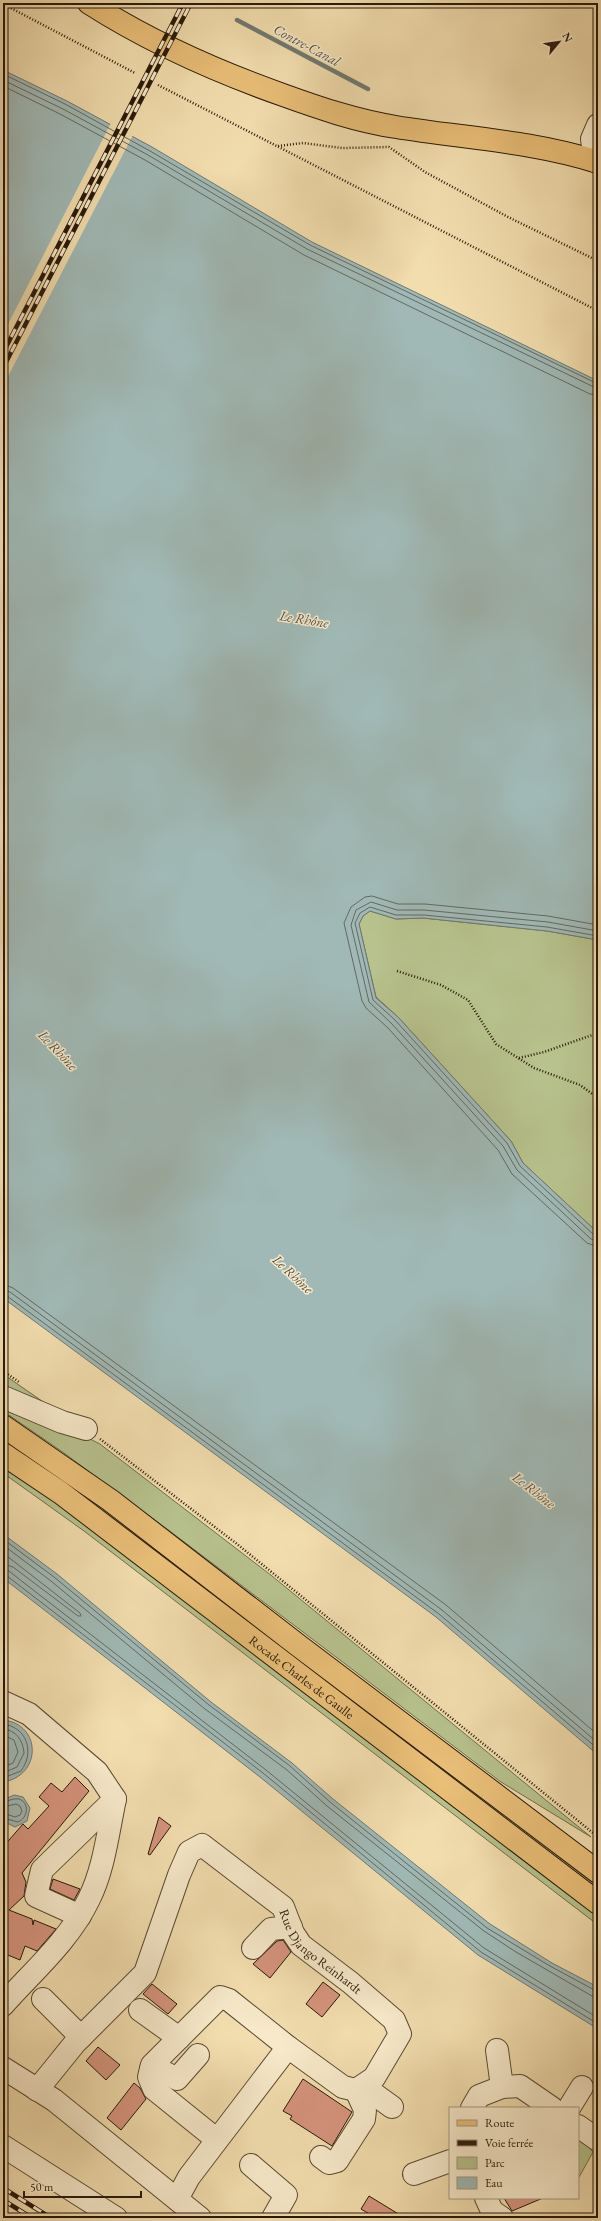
<svg xmlns="http://www.w3.org/2000/svg" width="601" height="2221" viewBox="0 0 601 2221" font-family="'EB Garamond',serif">
<rect width="100%" height="100%" fill="#f2ddae"/>
<filter id="stains"><feTurbulence type="fractalNoise" baseFrequency=".005" numOctaves="4"/><feColorMatrix values="0 0 0 0 .2 0 0 0 0 .09 0 0 0 0 .02 0 0 0 .5 -.17"/></filter>
<radialGradient id="worn" r=".72"><stop offset=".6" stop-color="#630" stop-opacity="0"/><stop offset="1" stop-color="#630" stop-opacity=".3"/></radialGradient>
<path fill="#b7c28d" stroke="#706e4b" d="M370 911 396 919 423 918 547 931 598 940V1233L523 1163 511 1141 398 1017 376 997 359 924 363 916Z
M3 1374 65 1417 3 1395Z
M3 1403 74 1431 100 1444 272 1576 591 1837 501 1782 171 1532 64 1453 3 1411Z
M3 1435 46 1464 598 1887V1895L3 1445Z
M3 1467 47 1496 598 1915V1925L84 1531 3 1473Z
M578 2136 593 2152 578 2179Z"/>
<path fill="#a0b9b6" stroke="#707971" d="M3 70 67 101 152 147 312 242 598 381V940L547 931 423 918 396 919 370 911 363 916 359 924 376 998 398 1017 511 1141 523 1163 598 1233V1755L436 1617 3 1298Z
M3 1534 57 1574 211 1702 292 1763 333 1799 490 1924 552 1963 594 1985 598 1989V2029L478 1955 260 1777 3 1578Z
M3 1720C42 1724 42 1776 3 1782Z
M14 1795 23 1797 30 1808 27 1821 15 1827 3 1821V1800Z"/>
<path fill="#f2ddae" d="M111 123 133 135 3 386V334Z"/>
<g fill="none" stroke-linecap="round" stroke-linejoin="round">
<path stroke="#646960" stroke-width="1" d="M3 74 65 104 150 151 310 245 598 384
M3 80 63 109 148 155 307 249 598 389
M3 86 60 114 145 160 304 255 590 394 598 395
M598 925 548 916 425 904H398L372 896 365 897 351 907 344 923 362 1001 366 1008 388 1028 498 1150 512 1174 587 1243 598 1247
M598 931 548 922 424 910H397L371 902 356 910 351 925 369 1002 392 1024 503 1146 517 1170 591 1239 598 1241
M598 936 547 927 424 915H396L370 907 360 913 355 923 373 1000 395 1020 507 1143 520 1166 594 1235 598 1236
M3 1284 13 1288 446 1605 598 1735
M3 1290 10 1292 442 1610 598 1743
M3 1295 7 1296 439 1614 598 1749
M3 1539 54 1577 209 1705 290 1766 330 1802 487 1928 550 1966 598 1992
M3 1545 51 1581 205 1709 287 1770 327 1806 484 1931 516 1952 592 1996 598 1997
M3 1553 80 1613 81 1616H78L13 1567 3 1564
M3 1570 9 1571 19 1579 266 1770 484 1948 598 2018
M3 1575 7 1576 263 1773 481 1952 598 2024
M3 1724C27 1727 35 1752 21 1771L3 1778
M3 1729C16 1730 23 1740 24 1753L17 1767 3 1773
M3 1735 14 1740 18 1752 13 1763 3 1767
M3 1802C9 1801 13 1798 19 1799 30 1803 28 1818 18 1822L3 1818
M3 1807 16 1804 20 1806 22 1811 20 1815 15 1817 3 1813"/>
<path stroke="#707971" stroke-width="4.5" d="M237 20 368 89"/>
</g>
<path fill="#d6947e" stroke="#281909" d="M75 1777 89 1791 22 1873 26 1882 24 1896 9 1910 32 1919 33 1925 34 1920 56 1929 37 1951 25 1946 20 1960 3 1953V1847L23 1824 28 1829 49 1806 39 1797 51 1783 62 1792Z
M159 1817 171 1826 150 1855 148 1854Z
M53 1879 80 1889 74 1900 50 1889Z
M283 1940 291 1952 270 1978 253 1964 277 1941Z
M323 1982 340 1995 322 2017 306 2004Z
M152 1984 177 2004 168 2014 143 1994Z
M98 2047 120 2065 106 2080 86 2061Z
M303 2079 352 2112 332 2146 290 2119 292 2116 283 2111Z
M134 2083 140 2088 146 2099 121 2130 107 2118Z
M369 2196 405 2218H376L361 2209Z
M504 2198H543L512 2211Z"/>
<g fill="none" stroke-linecap="round" stroke-linejoin="round">
<g stroke="#5a4a32" stroke-width="24">
<g id="minor">
<path d="M595 161 592 139 598 125"/>
<path d="M3 1397 62 1422 86 1429"/>
<path d="M3 1702 29 1714 97 1772 115 1799C108 1832 104 1869 89 1899 69 1941 33 1971 3 2005"/>
<path d="M80 1916 36 1896 42 1870 115 1799"/>
<path d="M253 1948 271 1929 291 1927"/>
<path d="M43 1999 81 2037"/>
<path d="M140 2010 179 2038"/>
<path d="M497 2050 502 2087"/>
<path d="M3 2068 54 2100 200 2218"/>
<path d="M151 2069 162 2071 177 2079 198 2055"/>
<path d="M363 2086 392 2107"/>
<path id="s1" d="M37 2090 75 2043 145 1973 179 1875 189 1852 202 1845 283 1907 293 1933 301 1945 351 1983 394 2020 400 2034 374 2078 356 2090 343 2087 288 2047 229 2000 220 1997 152 2065 149 2077 154 2089 216 2139"/>
<path d="M472 2108 479 2096 502 2087 520 2086 552 2108"/>
<path d="M569 2108 582 2087"/>
<path d="M578 2126 598 2140"/>
<path d="M3 2146 116 2218"/>
<path d="M321 2157 329 2163 337 2161 364 2119 365 2110 356 2090"/>
<path d="M251 2165 286 2195 273 2218"/>
<path d="M414 2174 450 2161"/>
<path d="M486 2198 492 2211 502 2218"/>
<path d="M177 2199 189 2177 288 2047"/>
</g>
</g>
<g stroke="#281909" stroke-width="24">
<g id="major">
<path d="M89 3C150 42 215 71 283 95 319 108 357 121 396 127 463 138 532 141 598 162"/>
<path d="M3 1426 110 1500 299 1646 598 1872"/>
<path id="s2" d="M3 1454 61 1493 598 1903"/>
</g>
</g>
<path stroke="#281909" stroke-width="2.5" stroke-dasharray="1 2" stroke-linecap="butt" d="M3 4 135 73
M158 85 598 311
M278 146 303 143 342 148 389 147 425 172 508 217 598 261
M397 971 441 985 468 1000 496 1044 534 1068 580 1085 598 1098
M519 1058 544 1052 598 1033
M3 1371 19 1382
M100 1439 237 1544 598 1837"/>
<use href="#minor" stroke="#f7e9ca" stroke-width="22"/>
<use href="#major" stroke="#e9be77" stroke-width="22"/>
<g stroke="#281909" stroke-width="4.5">
<path id="rail" d="M3 353 183 3
M3 368 191 3
M3 2188 51 2218
M3 2200 32 2218"/>
</g>
<use href="#rail" stroke="#f7e9ca" stroke-width="3" stroke-dasharray="9" stroke-linecap="butt"/>
</g>
<g text-anchor="middle" dominant-baseline="central" stroke-width="3" stroke-linejoin="round" paint-order="stroke">
<g font-size="13" fill="#281909" stroke="#f7e9ca">
<text stroke="none"><textPath href="#s2" startOffset="373">Rocade Charles de Gaulle</textPath></text>
<text stroke="none"><textPath href="#s1" startOffset="465">Rue Django Reinhardt</textPath></text>
</g>
<g font-size="14" font-style="italic" fill="#525146" stroke="#f7e9ca">
<text transform="translate(307 45) rotate(28)">Contre-Canal</text>
<text transform="translate(304 619) rotate(9)">Le Rhône</text>
<text transform="translate(58 1050) rotate(46)">Le Rhône</text>
<text transform="translate(293 1274) rotate(43)">Le Rhône</text>
<text transform="translate(534 1490) rotate(38)">Le Rhône</text>
</g>
</g>
<rect width="601" height="2221" fill="none" stroke="#f2ddae" stroke-width="16"/>
<rect x="4" y="4" width="593" height="2213" fill="none" stroke="#281909" stroke-width="2"/>
<rect x="8" y="8" width="585" height="2205" fill="none" stroke="#281909"/>
<rect x="449" y="2107" width="130" height="92" fill="#f7e9ca" stroke="#a4967d"/>
<rect x="457" y="2120" width="20" height="6" fill="#e9be77" stroke="#a4967d"/>
<text x="485" y="2127" font-size="12" fill="#281909">Route</text>
<rect x="457" y="2140" width="20" height="6" fill="#281909" stroke="#a4967d"/>
<text x="485" y="2147" font-size="12" fill="#281909">Voie ferrée</text>
<rect x="457" y="2157" width="20" height="12" fill="#b7c28d" stroke="#a4967d"/>
<text x="485" y="2167" font-size="12" fill="#281909">Parc</text>
<rect x="457" y="2177" width="20" height="12" fill="#a0b9b6" stroke="#a4967d"/>
<text x="485" y="2187" font-size="12" fill="#281909">Eau</text>
<g transform="translate(559 42) rotate(61)" stroke="#f7e9ca" stroke-width="3" paint-order="stroke">
<path d="M0-3L7 15L0 10L-7 15Z" fill="#281909"/>
<text y="-6" font-size="11" font-weight="bold" text-anchor="middle" fill="#281909">N</text>
</g>
<path d="M24 2191v6h117v-6" fill="none" stroke="#281909" stroke-width="2"/>
<text x="30" y="2191" font-size="12" fill="#281909" stroke="#f7e9ca" stroke-width="3" paint-order="stroke">50 m</text>
<rect width="100%" height="100%" filter="url(#stains)"/>
<rect width="100%" height="100%" fill="url(#worn)"/>
</svg>
